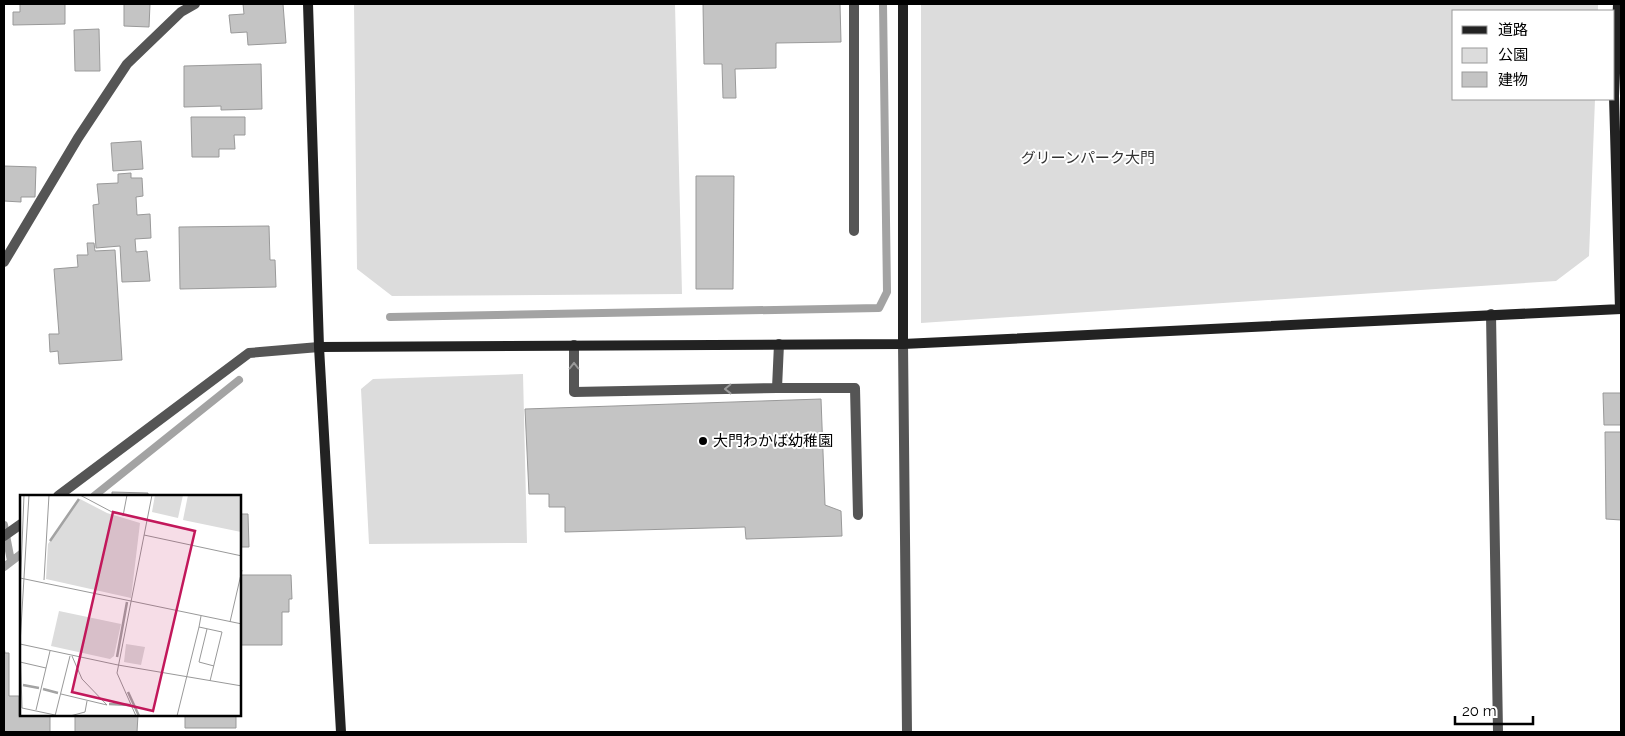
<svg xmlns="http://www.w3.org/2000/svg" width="1625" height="736" viewBox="0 0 1625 736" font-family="Raleway,'Noto Sans JP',sans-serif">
<rect width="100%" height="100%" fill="#fff"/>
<path fill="#dcdcdc" d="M354 4H675L682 294 392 296 357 269Z
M921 4H1598V11H1454V99H1595L1589 256 1556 281 921 323Z
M523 374 527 543 369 544 361 389 373 379Z"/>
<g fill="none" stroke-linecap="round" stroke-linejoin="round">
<path stroke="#a3a3a3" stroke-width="8" d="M390 317 879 308 887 292 883 4
M94 496 239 380
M4 525 11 561
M4 567 21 554"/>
</g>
<path fill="#c4c4c4" stroke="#999" d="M20 4H65V24L13 25V12H20Z
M124 4H179H150L149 27 124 26Z
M243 4H283L286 43 248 45 247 32 231 33 229 15 244 14Z
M703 4H840L841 42 776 43V68L735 69 736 98H723L722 64H704Z
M99 29 100 71H75L74 30Z
M261 64 262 109 221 110V106L184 107V66Z
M191 117H245V135H234L235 149H219V157H192Z
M141 141 143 169 113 171 111 143Z
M4 166 36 167 35 197H21V202L4 201Z
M131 173V178H142L143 196 136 197 137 215 150 214 151 238 135 239 136 252 147 251 150 281 122 282 120 246 96 248 93 205 99 204 97 184 118 183V174Z
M696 176H734L733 289H696Z
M269 226 270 260H275L276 287 180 289 179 227Z
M87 243H94L95 251 115 250 122 360 59 364 58 351 50 352 49 334H59L54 269 78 267 77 255H88Z
M1603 393H1621V425H1604Z
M821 399 825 505 841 511 842 536 746 539 745 527 565 532V507H549V494H529L525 409Z
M1605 432H1621V520L1606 519Z
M112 492 148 493V496H112Z
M240 514H248L249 547H240Z
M240 575H291L292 599H289V612H282V645H240Z
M4 646 5 653H9V696H19V716L50 715V732H4Z
M75 715H138L137 732H75Z
M185 715H236V728H185Z"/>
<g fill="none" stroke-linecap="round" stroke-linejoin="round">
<path stroke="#555" stroke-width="10" d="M854 4V231
M779 344 777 388H855L858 515
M574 345V392L777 388"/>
<path stroke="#555" stroke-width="10" d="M4 262 78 138 127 64 181 12 195 4
M1491 314 1498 732
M903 344 907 732
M58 496 249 353 319 347
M4 536 21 524"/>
<path stroke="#222" stroke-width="10" d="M308 4 319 347 341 732
M903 4V344
M1618 4 1614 96 1620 309
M319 347 903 344 1621 309"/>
</g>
<defs><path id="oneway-chevron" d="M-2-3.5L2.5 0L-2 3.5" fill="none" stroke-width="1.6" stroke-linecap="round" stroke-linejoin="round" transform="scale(1.25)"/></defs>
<g stroke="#999">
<use href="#oneway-chevron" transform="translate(574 366) rotate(-90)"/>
<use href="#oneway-chevron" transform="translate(728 389) rotate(179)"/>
</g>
<circle fill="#000" stroke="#fff" stroke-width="2" cx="703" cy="441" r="5"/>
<g text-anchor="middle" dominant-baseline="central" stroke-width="4" stroke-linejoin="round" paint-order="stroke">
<g font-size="15" fill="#333" stroke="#fff">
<text x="1088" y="158">グリーンパーク大門</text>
</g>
<g font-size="15" fill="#000" stroke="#fff" text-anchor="start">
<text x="713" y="441">大門わかば幼稚園</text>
</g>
</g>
<g transform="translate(20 495)">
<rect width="221" height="221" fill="#fff"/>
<path d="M135 0H163L158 23 132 17ZM168 0H221V37L163 25ZM60 4 87 18 120 28 111 103 26 84 28 49ZM39 116 101 129 94 161 90 164 31 151ZM106 149 125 152 121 170 104 167Z" fill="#dcdcdc"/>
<path fill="none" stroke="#a3a3a3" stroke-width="2.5" d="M30 46 59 4M97 162 107 107M3 190 19 193M23 194 38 198M108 197 119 221M89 209 110 210"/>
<path fill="none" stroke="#999" stroke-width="1" d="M9 0 0 149 98 170 222 191M60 0 92 17 127 25M103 21 107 0M124 40 222 61M0 83 222 129M24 85 29 0M0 101 4 0M181 121 179 132 202 137 190 186M210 127 222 75M187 134 179 167 194 171M0 149 2 213M0 167 26 173 30 156M41 199 87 210 62 184 52 161M2 213 35 220M16 215 26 173M35 221 50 161M50 221 65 217 67 206M116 221 97 178 132 0M157 221 179 132"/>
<path fill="#c2185b" fill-opacity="0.15" stroke="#c2185b" stroke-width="2.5" d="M93 17 175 36 133 216 52 197Z"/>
<rect width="221" height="221" fill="none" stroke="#000" stroke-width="2.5"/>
</g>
<rect width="1625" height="736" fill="none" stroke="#000000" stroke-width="10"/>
<rect x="1452" y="10" width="162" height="90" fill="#ffffff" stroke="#999999"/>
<rect x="1462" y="26" width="25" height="8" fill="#222222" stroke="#999999"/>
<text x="1498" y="35" font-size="15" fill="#000000">道路</text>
<rect x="1462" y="48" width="25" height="15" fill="#dcdcdc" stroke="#999999"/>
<text x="1498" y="60" font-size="15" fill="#000000">公園</text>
<rect x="1462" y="72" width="25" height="15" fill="#c4c4c4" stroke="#999999"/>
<text x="1498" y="85" font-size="15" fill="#000000">建物</text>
<path d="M1455 716v8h78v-8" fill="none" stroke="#000000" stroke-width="2.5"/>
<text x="1462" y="716" font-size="15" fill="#000000" stroke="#ffffff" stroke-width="4" paint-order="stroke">20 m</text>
</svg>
